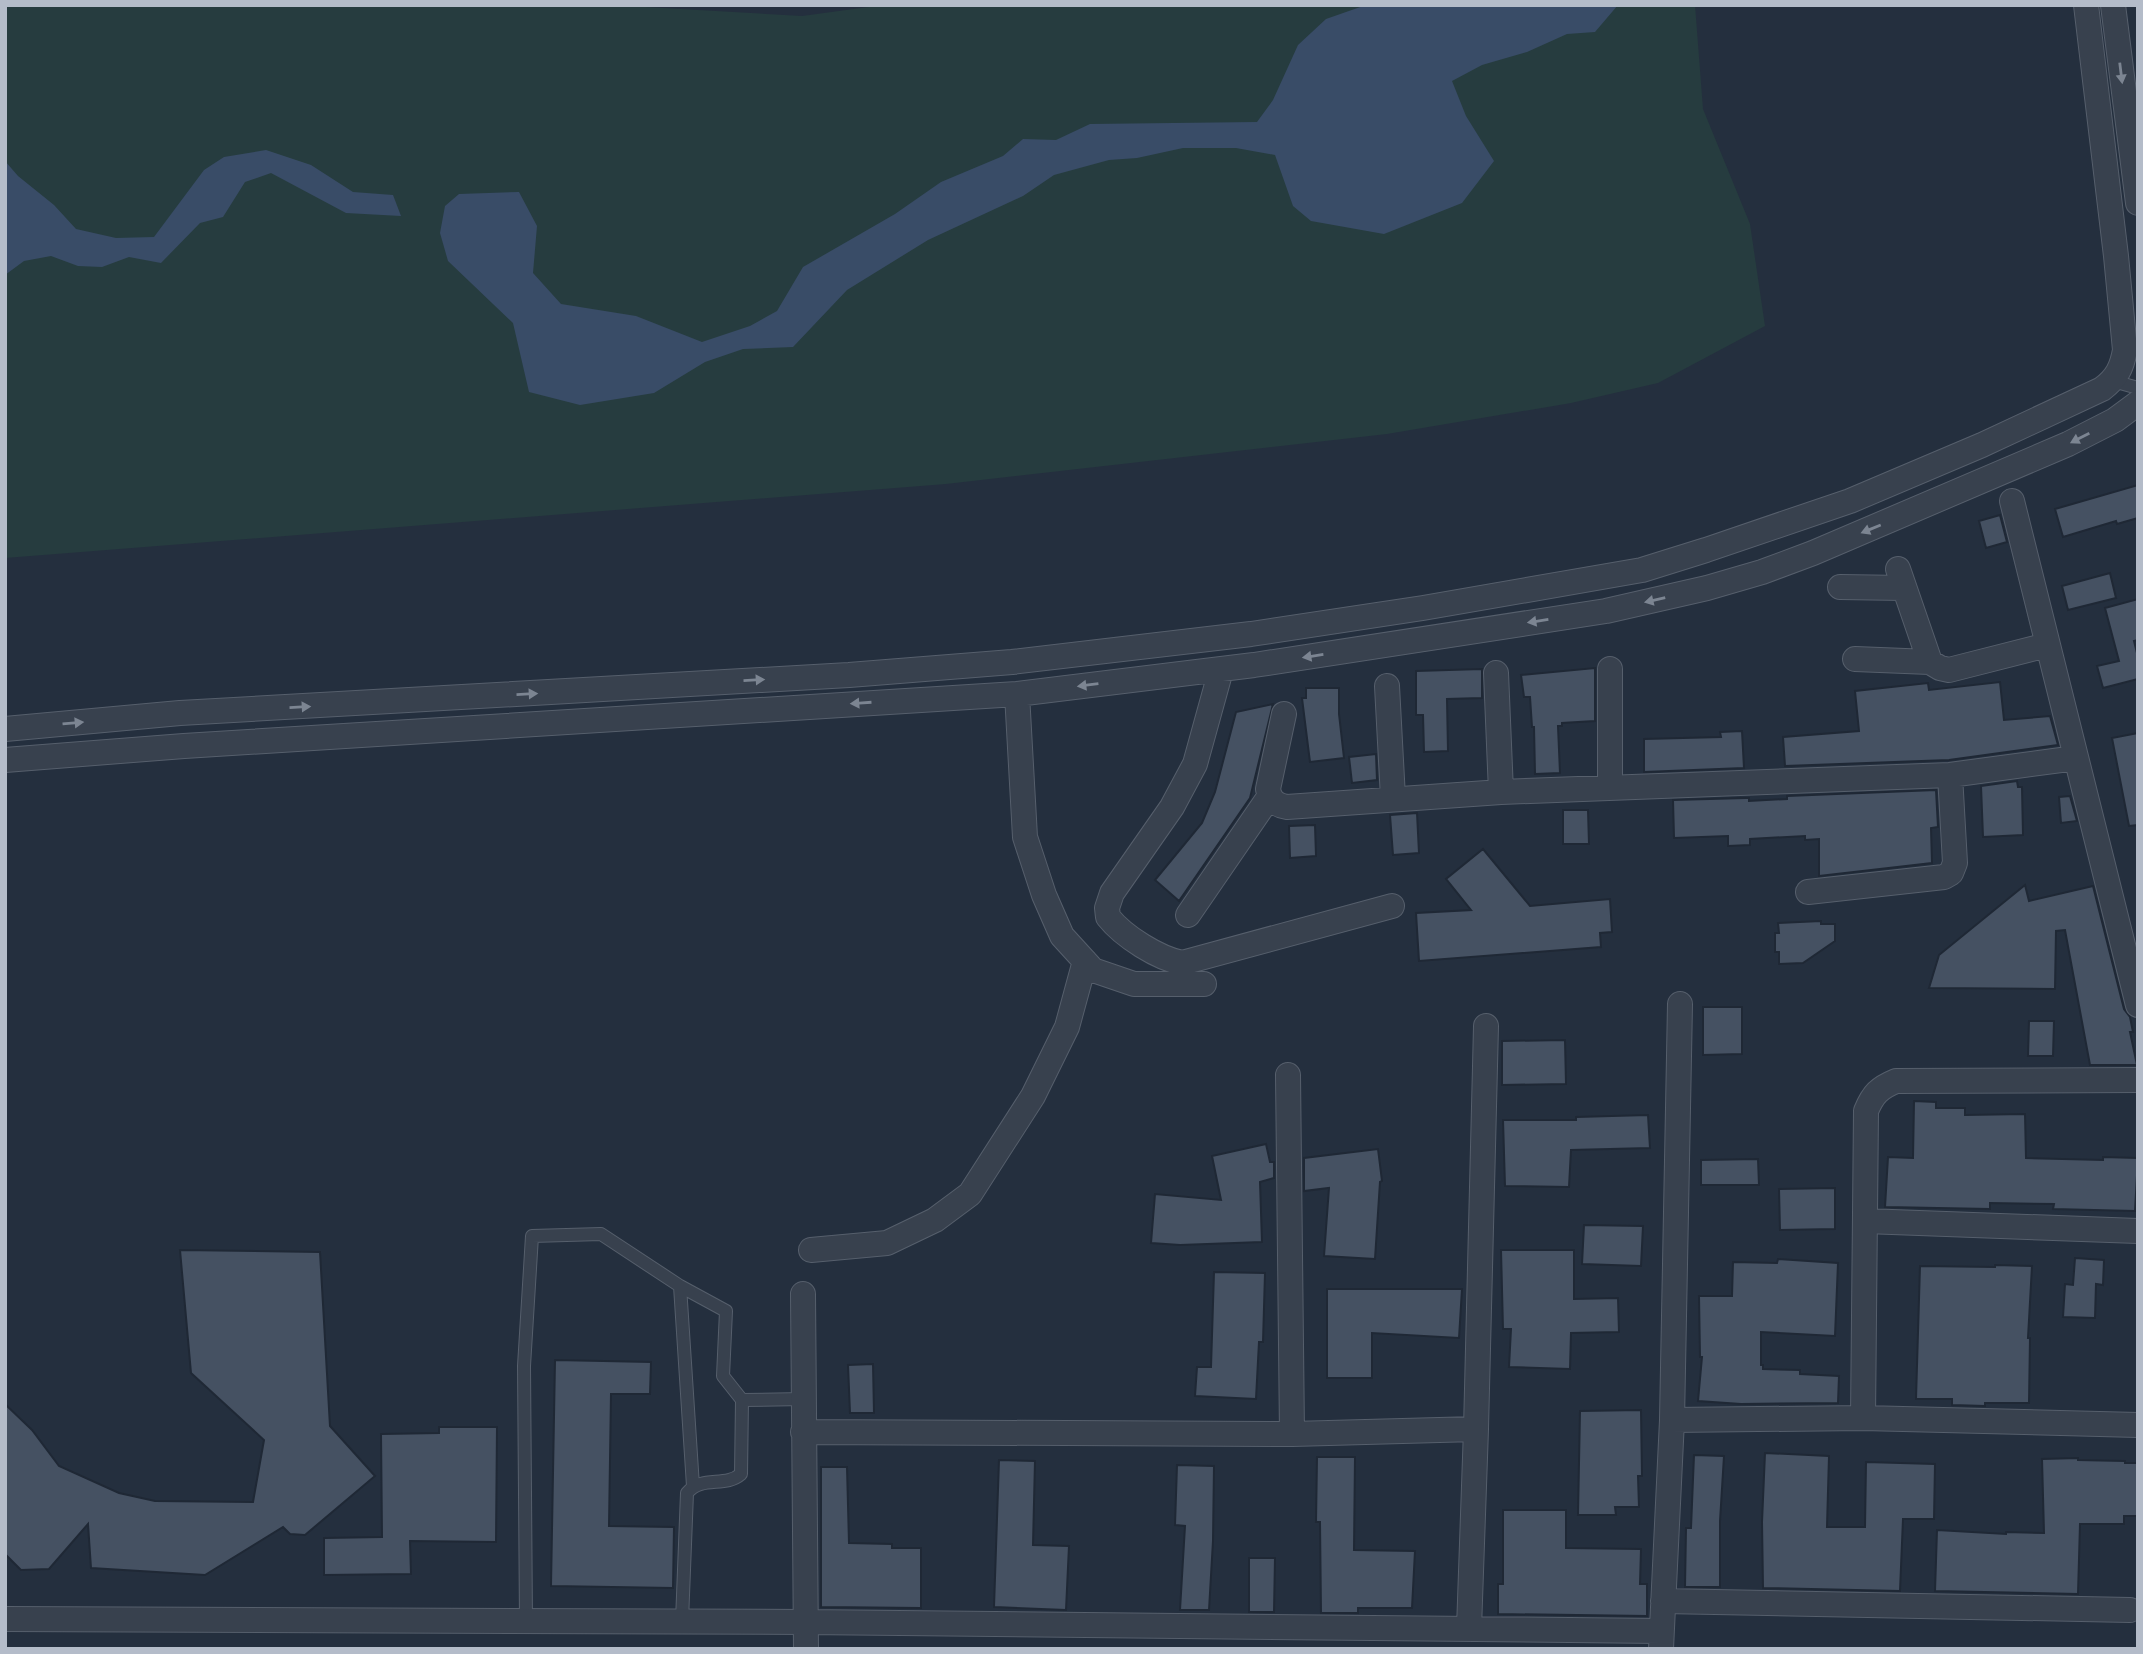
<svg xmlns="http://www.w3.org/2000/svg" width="2143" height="1654" viewBox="0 0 2143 1654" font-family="'PT Sans Narrow',sans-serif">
<rect width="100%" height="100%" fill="#242f3e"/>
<path fill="#263c3f" d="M5 5H611L802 16 883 5H1695L1703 109 1750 224 1765 326 1658 383 1571 403 1387 434 946 484 5 558Z"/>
<path fill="#394c67" d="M1366 5H1618L1595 32 1567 34 1527 52 1482 65 1452 81 1466 116 1494 161 1462 203 1384 234 1311 221 1293 206 1275 155 1236 148H1183L1137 158 1109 160 1054 175 1023 196 928 240 847 290 793 347 743 349 705 362 654 393 580 405 529 392 513 323 448 261 440 233 445 206 459 194 519 192 537 226 533 273 561 304 636 316 702 342 750 326 777 311 803 267 895 214 941 182 1003 156 1023 139 1056 140 1090 124 1257 122 1273 100 1298 45 1326 19Z
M266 150 311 165 353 192 393 195 401 216 346 213 271 173 245 182 223 217 200 223 161 263 129 257 102 267 78 266 51 256 24 261 5 275V161L18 176 54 205 76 229 116 238 154 237 204 170 224 157Z"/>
<path fill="#455162" stroke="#1f2835" stroke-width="2" d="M2138 485V518L2117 524 2116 521 2063 537 2055 509Z
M2000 515 2007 542 1986 548 1979 521Z
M2110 573 2116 598 2068 610 2062 586Z
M2138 599V640L2134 641 2138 657V679L2103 688 2097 666 2119 661 2105 608Z
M1595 668V721L1562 723V726H1558L1560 773 1535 774 1534 727H1532L1530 697H1524L1521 675Z
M1482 669V698L1447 699 1448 751 1424 752 1423 715H1416V671Z
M2000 682 2004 720 2050 716 2058 745 1949 760 1785 766 1783 737 1859 731 1855 691 1928 683 1929 690Z
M1306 688H1339V714L1344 758 1310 762 1302 698H1306Z
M1273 704 1250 798 1179 901 1155 880 1202 823 1215 792 1236 712Z
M1742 731 1744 768 1644 772V739L1721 737 1720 732Z
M2138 733V825L2129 826 2112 738Z
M1376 754 1377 780 1352 783 1349 757Z
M2017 781 2018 787H2022L2023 835 1983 837 1981 786Z
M1936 790 1938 827 1931 828 1932 863 1819 876V839L1805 840V836L1750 839V845L1728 846V836L1674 838 1673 800 1746 798H1749V801L1787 799V796Z
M2070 796 2077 821 2061 823 2059 797Z
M1563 810H1588L1589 844H1563Z
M1417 813 1419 853 1393 855 1390 815Z
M1315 825 1316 856 1290 858 1289 826Z
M1483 849 1530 906 1610 899 1612 932 1600 933 1601 947 1419 961 1416 913 1471 910 1446 879Z
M2025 885 2029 901 2093 886 2124 1009 2130 1017 2133 1032H2130L2137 1065H2090L2065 930 2056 931 2055 989 1929 988 1939 955Z
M1821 921V924H1835V941L1803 963 1779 964V952H1775V933H1779L1778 923Z
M1703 1007H1742V1054L1703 1055Z
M2029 1021H2054L2053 1056H2028Z
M1565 1040 1566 1084 1502 1085V1041Z
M1914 1101 1936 1102V1108H1965V1115L2025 1114 2026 1158 2103 1160V1157L2138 1158 2135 1211 2053 1209 2054 1204 1990 1203V1209L1885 1207 1888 1157 1913 1158Z
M1648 1115 1650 1148 1571 1150 1569 1187 1505 1186 1503 1120H1576V1117Z
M1266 1144 1270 1162H1274V1178L1260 1182 1262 1242 1180 1245 1151 1243 1155 1194 1221 1200 1212 1156Z
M1378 1149 1382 1181 1380 1182 1375 1259 1324 1256 1329 1188 1304 1191V1158Z
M1758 1159 1759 1185H1701V1160Z
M1835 1188V1229L1780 1230 1779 1189Z
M1584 1225 1643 1226 1641 1266 1582 1264Z
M180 1250 320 1252 330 1426 375 1476 305 1535 290 1534 283 1527 205 1575 91 1568 88 1524 49 1569 21 1570 5 1554V1404L32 1430 59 1466 119 1493 155 1501 253 1502 264 1440 191 1373Z
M1501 1250H1574V1299L1618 1298 1619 1332 1571 1333 1570 1369 1509 1367 1511 1329H1503Z
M2075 1258 2104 1260 2103 1285 2096 1284 2095 1318 2063 1317 2065 1284 2073 1285Z
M1778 1259 1838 1263 1835 1336 1761 1332V1365H1763V1369L1800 1370V1374L1839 1376 1838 1403 1741 1404 1698 1401 1702 1357H1700L1699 1296H1732L1733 1262 1777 1263Z
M1995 1265 2032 1266 2028 1338H2030L2029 1403H1985V1406L1952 1405V1399H1916L1920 1266 1995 1267Z
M1214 1272 1265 1273 1263 1342H1259L1256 1399 1195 1396 1197 1367H1211Z
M1327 1289H1462L1459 1338 1372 1333V1378H1327Z
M555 1360 651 1362 650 1394H611L609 1526 674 1527 673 1588 551 1586Z
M873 1364 874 1413H850L848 1365Z
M1641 1410 1642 1476H1638L1639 1507H1615L1616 1515H1578L1580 1411Z
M439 1427H497L496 1542 410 1541 411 1574 324 1575V1538L382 1537 381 1434 439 1433Z
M1765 1453 1829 1456 1827 1527H1865L1866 1462 1935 1464 1934 1519H1903L1900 1591 1763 1588 1762 1522Z
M1694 1455 1724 1456 1720 1521V1587H1685L1686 1528H1691Z
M1317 1457H1355L1354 1550 1415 1551 1412 1608H1358V1613H1321L1320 1522H1316Z
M2078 1458V1460L2125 1461V1463H2138V1516H2124V1524H2080L2078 1594 1935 1591 1937 1530 2006 1534V1532L2044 1533 2042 1459Z
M999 1460 1035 1461 1033 1545 1069 1546 1066 1610 994 1607Z
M1177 1465 1214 1466 1213 1541 1209 1610H1180L1185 1526 1175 1525Z
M821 1467H847L849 1543 892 1544V1548H921V1608L821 1607Z
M1503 1510H1566V1548L1641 1549 1640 1584H1647V1616L1498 1614V1584H1503Z
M1249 1558H1275L1274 1612H1249Z"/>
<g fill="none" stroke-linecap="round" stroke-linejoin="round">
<g stroke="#565f6c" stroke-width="14">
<path id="service" d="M2113 381 2138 388
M680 1286 693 1486
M526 1621 524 1366 532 1236 601 1234 680 1286 726 1311 723 1376 742 1400 804 1399
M682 1621 687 1493C702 1475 725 1488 741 1474L742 1400"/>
</g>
<g stroke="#565f6c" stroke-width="26">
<path id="minor" d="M2113 5 2138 203
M2012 501 2138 1005
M1898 569 1930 662
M1840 587 1904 588
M1855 659 1930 662 1940 668 1949 670 2047 645
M1221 670 1195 764 1172 807 1112 893 1107 908 1108 917C1124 937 1158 958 1182 963L1392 906
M1496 673 1501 792
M1387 686 1393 798
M1017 694 1025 837 1044 895 1062 936 1093 970 1134 984H1204
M1284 714 1268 789C1270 801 1276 805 1287 807L1501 792 1950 775 2076 758
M5 729 180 713 849 675 1012 662 1251 634 1423 608 1642 570 1706 550 1850 501 1982 445 2102 389C2117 378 2122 367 2125 350L2116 256 2086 5
M5 760 184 746 1017 694 1254 665 1606 611 1707 588 1762 572 1813 553 2068 444 2115 420 2138 403
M1610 788V669
M1808 892 1944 877 1951 873 1955 863 1950 775
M1188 915 1269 797
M1288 1075 1292 1434
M1865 1221 2138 1231
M811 1250 887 1243 935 1220 970 1194 1033 1096 1067 1027 1085 961
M803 1294 806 1649
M1863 1418 1866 1111C1873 1094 1879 1088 1896 1081L2138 1080
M1672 1420 1863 1418 2138 1425
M803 1432 1292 1434 1476 1429
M1663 1601 2130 1610
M5 1619 806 1622 1661 1631
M1469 1629 1476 1429 1486 1026
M1661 1649 1672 1420 1680 1004"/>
</g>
<use href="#service" stroke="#38414e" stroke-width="12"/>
<use href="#minor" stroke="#38414e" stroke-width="24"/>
</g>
<defs><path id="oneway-solid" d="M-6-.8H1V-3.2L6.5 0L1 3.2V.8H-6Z" transform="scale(1.75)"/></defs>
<g fill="#7c8592">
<use href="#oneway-solid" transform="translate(2121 73) rotate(83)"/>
<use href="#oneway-solid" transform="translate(2080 438) rotate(153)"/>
<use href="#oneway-solid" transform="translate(1871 529) rotate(158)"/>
<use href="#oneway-solid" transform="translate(1655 600) rotate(167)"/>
<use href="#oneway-solid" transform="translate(1538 621) rotate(171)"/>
<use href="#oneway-solid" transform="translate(1313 656) rotate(171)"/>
<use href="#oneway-solid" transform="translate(754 680) rotate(-3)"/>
<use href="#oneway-solid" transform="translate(1088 685) rotate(173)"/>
<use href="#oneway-solid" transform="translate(527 694) rotate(-3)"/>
<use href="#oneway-solid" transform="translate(861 703) rotate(176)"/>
<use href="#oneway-solid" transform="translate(300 707) rotate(-3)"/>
<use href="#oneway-solid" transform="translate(73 723) rotate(-5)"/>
</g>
<rect width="2143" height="1654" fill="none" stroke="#b4bcc9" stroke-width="14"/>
</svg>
